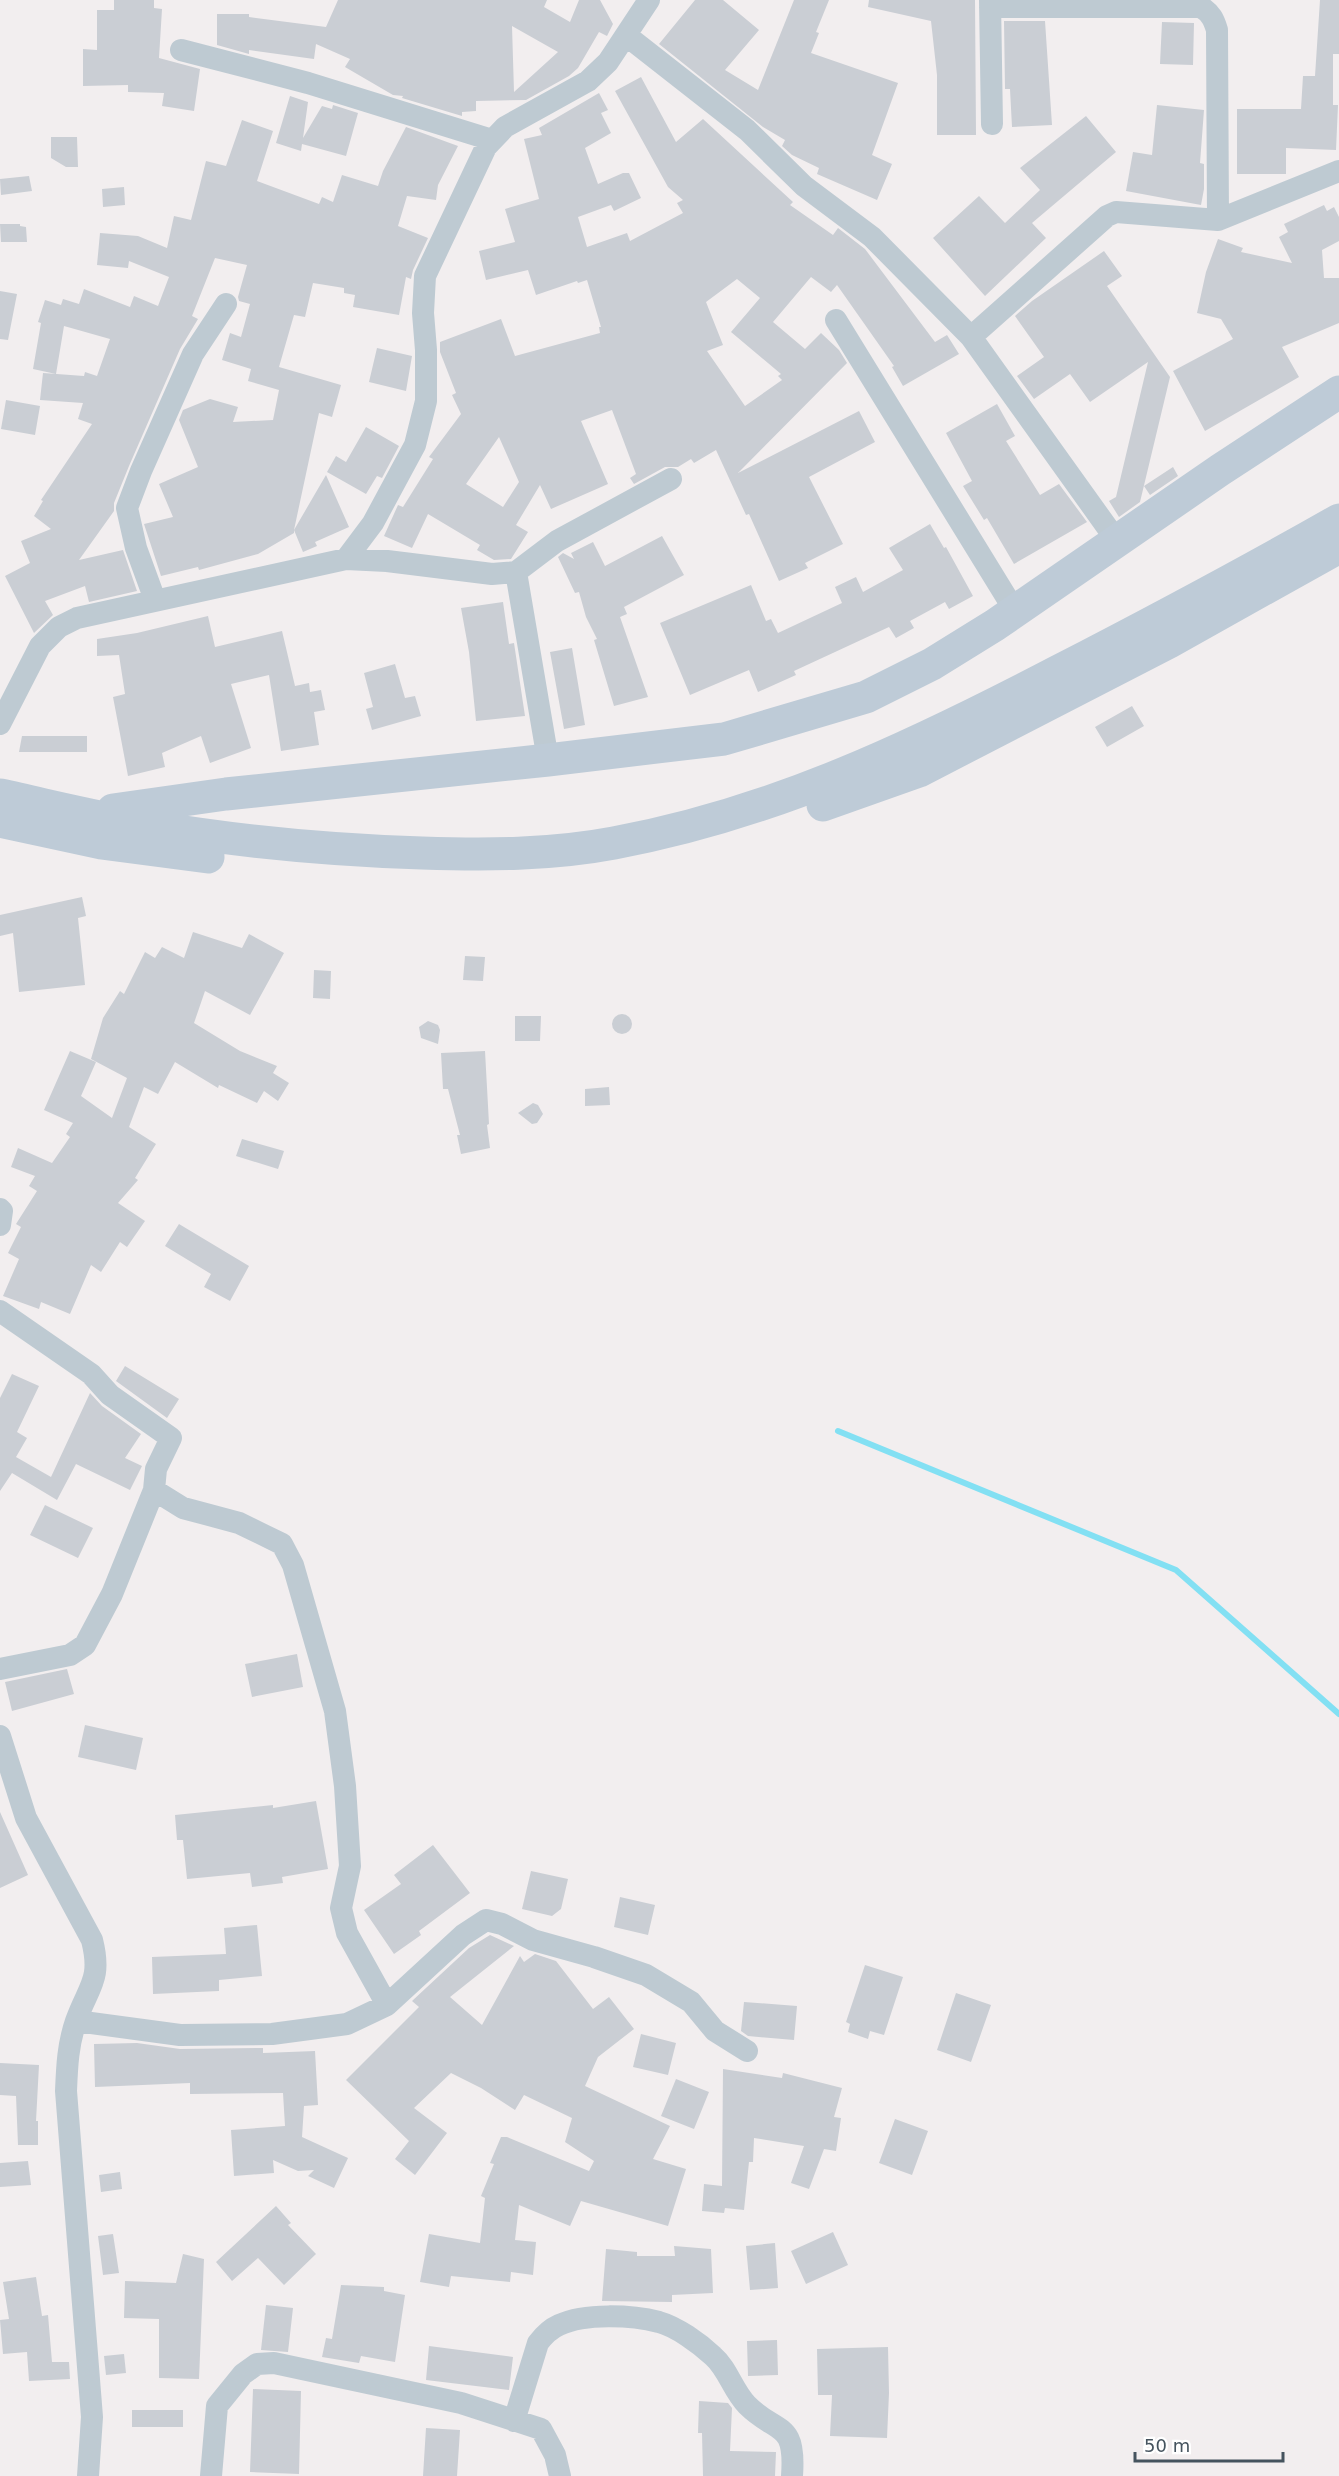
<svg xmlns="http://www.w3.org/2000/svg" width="1339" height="2476" viewBox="0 0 1339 2476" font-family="'DejaVu Sans',sans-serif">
<rect width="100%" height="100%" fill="#f2eeef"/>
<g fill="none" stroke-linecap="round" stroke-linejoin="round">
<path stroke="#83e0f3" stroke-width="6" d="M838 1431 1176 1570 1339 1714"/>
</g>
<path fill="#caced4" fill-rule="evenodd" d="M114 0H154V8L162 9 159 58 200 69 194 111 162 106 164 93 128 92V85L83 86V49L97 50V10H114Z
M338 0H547L544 7 570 22 579 0H600L613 24 607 36 599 32 578 68 569 76 526 100 476 101V111L462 112V116L402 98 403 96 393 95 345 67 350 59 316 44 314 59 249 50V54L217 45V14H249V17L326 27ZM512 26 558 52 514 92Z
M695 0H723L759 30 725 70 758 90 794 0H829L816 32 819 33 811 53 898 83 872 155 892 164 877 200 817 174 819 168 792 155 782 146 785 140 763 127 659 44Z
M869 0H975L976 135H937V75L931 21 868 7Z
M1320 0H1339V54H1333V105H1338L1336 150 1286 148V174H1237V109H1301L1303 76H1315Z
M1004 21H1045L1052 125 1012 127 1010 89H1005Z
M1162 22 1194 23 1193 65 1160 64Z
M641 77 676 142 703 119 793 202 790 205 833 235 838 228 865 249 935 342 947 335 959 354 903 386 892 367 894 366 837 285 831 292 811 277 773 322 805 349 821 333 839 350 847 363 738 473 859 411 875 442 809 477 843 544 805 563 808 568 779 581 749 514 746 515 716 450 694 463 691 459 678 467H665L634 484 630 478 636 474 612 410 581 421 608 484 551 509 540 485 516 525 528 532 511 559 494 560 477 550 480 545 428 514 412 548 384 536 398 505 403 507 433 459 429 457 461 414 452 395 456 393 440 352V342L501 319 515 356 600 333 599 327H601L587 280 578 283 577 281 536 295 528 270 486 280 479 251 515 242 505 209 539 199 524 139 542 135 539 128 599 93 608 110 601 113 611 133 585 148 598 184 623 173H629L641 198 614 211 611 205 578 217 587 247 627 233 630 241 683 213 677 203 683 200 668 187 615 91ZM737 279 760 298 731 332 781 374 778 376 782 380 745 406 707 351 723 345 706 302ZM499 437 519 482 503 507 466 484Z
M290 96 308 102 303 138 322 106 332 109 333 105 358 113 346 156 302 144 301 151 276 143Z
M1157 105 1204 110 1200 163 1204 164V189L1201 205 1126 191 1133 152 1152 155Z
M1086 116 1116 152 1032 223 1046 238 985 296 933 238 979 196 1005 223 1040 190 1020 168Z
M242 120 273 131 257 181 319 204 322 197 333 202 342 175 378 186 383 171 406 127 458 146 438 185 436 200 407 196 398 226 428 238 413 270 411 279 406 277 399 315 353 307 355 295 344 293V288L313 283 305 317 294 315 279 367 341 385 332 417 319 413 294 530 326 475 349 527 315 542 317 546 303 552 294 530V533L258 554 199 570 198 567 161 576 144 524 173 517 159 484 198 467 179 420 183 410 210 399 238 407 233 422 273 420 279 390 248 381 251 369 222 360 230 333 241 337 250 304 239 301 238 297 247 265 215 258 192 316 198 319 180 349 129 466 114 503V511L79 560 123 550 137 591 89 602 85 586 45 601 53 615 34 633 5 576 30 563 21 541 51 529 34 516 43 501 41 500 92 424 78 419 83 403 40 400 43 373 84 376 85 372 97 376 110 339 64 326 56 374 33 369 41 323 38 322 45 300 61 305 63 299 79 304 84 289 130 307 134 296 158 306 169 277 129 261 128 268 97 265 100 233 138 236 167 248 174 216 191 220 206 161 226 166Z
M51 137H77L78 167H66L51 158Z
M29 176 32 191 1 195 0 179Z
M124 187 125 205 103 207 102 189Z
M1324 205 1327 211 1334 207 1339 217V241L1322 250 1324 278H1339V323L1282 347 1299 377 1205 431 1173 371 1233 339 1221 319 1197 313 1206 272 1218 239 1243 248 1241 252 1292 263 1279 237 1288 232 1284 224Z
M0 224H20V226L26 227 27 242H1Z
M1104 251 1122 276 1107 286 1170 377 1140 502 1119 517 1109 501 1116 497 1148 362 1090 402 1070 374 1034 399 1017 376 1044 357 1015 316 1032 301Z
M0 291 17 294 8 340 0 339Z
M377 348 412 356 406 391 369 382Z
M6 400 40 406 35 435 1 429Z
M997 404 1015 436 1006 441 1040 495 1059 484 1087 522 1014 564 987 518 984 520 963 486 972 481 946 433Z
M366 427 399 446 382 478 377 476 366 494 327 472 336 456 346 462Z
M1173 467 1178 476 1150 495 1144 486Z
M930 524 944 548 946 547 973 596 949 609 945 602 910 621 914 628 896 638 889 627 794 671 796 675 758 692 749 670 690 695 660 623 751 585 766 621 771 619 778 633 842 603 835 587 856 577 863 592 903 570 889 548Z
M662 536 684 575 624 607 627 614 620 617 648 697 614 706 594 640 597 639 586 617 579 592 575 593 558 557 563 553 574 559 571 553 593 542 605 566Z
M503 602 509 644 514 643 525 716 476 721 469 652 461 608Z
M208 616 215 647 282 631 295 686 309 683 310 692 321 690 325 710 314 712 319 745 281 751 269 675 231 684 251 748 210 763 201 736 162 753 165 767 128 776 113 697 125 694 119 655 97 656V639L137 633Z
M572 648 585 725 564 729 550 652Z
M395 664 405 698 415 696 421 716 372 730 366 709 373 707 364 673Z
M1132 706 1144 726 1107 747 1095 727Z
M22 736H87V752H19Z
M82 897 86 916 78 918 85 985 19 992 13 933 0 936V915Z
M193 932 242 948 249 934 284 953 250 1015 205 991 194 1023 240 1051 277 1066 273 1073 289 1083 278 1101 264 1091 257 1103 219 1085 218 1088 175 1062 158 1094 144 1087 129 1127 156 1144 135 1178 138 1180 118 1203 145 1221 127 1247 120 1242 101 1272 91 1265 70 1314 41 1302 39 1309 3 1296 19 1259 8 1253 21 1227 16 1224 37 1191 29 1186 35 1176 11 1167 18 1148 52 1163 70 1137 66 1134 73 1123 44 1110 70 1051 96 1062 81 1096 112 1118 127 1078 91 1059 103 1018 120 991 124 994 145 952 155 958 162 947 184 958Z
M465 956 485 957 483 981 463 980Z
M314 970 331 971 330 999 313 998Z
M612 1024a10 10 0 1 1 20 0a10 10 0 1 1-20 0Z
M515 1016H541L540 1041H515Z
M428 1021 438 1025 440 1030 438 1044 421 1038 419 1027Z
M485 1051 489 1124 487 1125 490 1148 461 1154 457 1135H460L448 1089H443L441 1053Z
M609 1087 610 1105 585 1106V1089Z
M533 1103 538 1105 543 1114 537 1123 532 1124 518 1113Z
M242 1139 284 1151 278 1169 236 1156Z
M179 1224 249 1266 230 1301 204 1287 211 1274 165 1246Z
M125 1366 179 1399 167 1418 116 1381Z
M12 1374 39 1386 17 1432 27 1438 16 1457 51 1477 90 1393 102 1406 141 1434 125 1458 142 1466 130 1490 76 1464 57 1500 12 1473 0 1491V1398Z
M45 1505 93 1528 78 1558 30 1535Z
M297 1654 303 1687 252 1697 245 1664Z
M67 1669 74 1694 12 1711 5 1682Z
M85 1725 143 1738 136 1770 78 1757Z
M316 1801 328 1869 282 1877 283 1883 252 1887 250 1873 187 1879 183 1840H177L175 1815 273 1805V1808Z
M0 1812 28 1875 0 1888Z
M433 1845 470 1893 419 1931 421 1935 394 1954 364 1910 401 1884 394 1875Z
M531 1871 568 1879 561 1909 552 1916 522 1909Z
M620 1897 655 1905 648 1935 614 1927Z
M257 1925 262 1976 219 1980V1991L153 1994 152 1957 226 1954 224 1928Z
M490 1935 514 1946 450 1997 482 2025 520 1956 524 1962 535 1954 556 1961 593 2009 609 1997 634 2029 598 2057 585 2086 670 2126 653 2159 686 2169 668 2226 581 2201 570 2226 519 2205 515 2240 536 2242 533 2275 511 2272 510 2282 451 2276 449 2287 420 2282 429 2234 480 2243 485 2198 481 2196 494 2164 490 2163 501 2137H507L589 2171 594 2161 565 2142 572 2118 524 2095 515 2110 481 2088 451 2073 414 2108 447 2133 415 2175 395 2159 409 2141 346 2080 419 2007 412 2001 469 1948Z
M865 1965 903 1977 884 2035 870 2031 868 2039 848 2032 850 2024 846 2022Z
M956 1993 991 2005 971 2062 937 2050Z
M744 2002 797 2006 794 2040 748 2036 741 2031Z
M641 2034 676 2043 668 2075 633 2067Z
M137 2043 180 2049 263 2048V2053L315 2051 318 2105 304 2106 302 2137 348 2158 334 2188 308 2176 314 2170 298 2171 273 2160 274 2173 234 2176 231 2130 285 2126 283 2093 190 2094V2083L95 2087 94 2044Z
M0 2063 39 2065 36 2121H38V2145H18L16 2096 0 2095Z
M723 2069 782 2078 783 2073 842 2088 834 2117 841 2118 836 2151 824 2149 809 2189 791 2183 804 2146 754 2138 753 2162H749L744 2210 725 2208 724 2213 702 2211 704 2184 722 2186Z
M676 2079 709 2092 694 2129 661 2116Z
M895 2119 928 2131 912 2175 879 2163Z
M28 2161 31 2185 0 2187V2163Z
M120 2172 122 2189 101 2192 99 2175Z
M276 2206 291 2223 288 2225 316 2254 284 2285 258 2258 232 2281 216 2262Z
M833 2232 848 2265 806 2284 791 2251Z
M113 2234 119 2273 103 2275 98 2236Z
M775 2243 778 2288 750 2290 746 2246Z
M674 2246 711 2249 713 2293 672 2295V2302L602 2301 606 2249 637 2252V2256H675Z
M183 2254 204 2259 199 2379 159 2378V2319L124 2318 125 2281 176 2283Z
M36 2277 42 2316 48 2315 52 2362H69L70 2379 29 2381 27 2352 3 2354 0 2320 9 2319 3 2282Z
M341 2285 384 2287V2291L405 2295 395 2362 361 2356 359 2363 322 2357 326 2338 332 2339Z
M266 2305 293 2308 288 2352 261 2350Z
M777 2340 778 2375 748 2376 747 2341Z
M429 2346 513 2357 509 2390 426 2380Z
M888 2347 889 2393 887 2438 830 2436 832 2395H818L817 2349Z
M124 2354 126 2373 106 2375 104 2356Z
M253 2389 301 2391 299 2474 250 2472Z
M699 2401 728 2403 732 2408 730 2451 776 2452 775 2476H703L702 2433H698Z
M132 2410H183V2427H132Z
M426 2428 460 2430 457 2476H423Z"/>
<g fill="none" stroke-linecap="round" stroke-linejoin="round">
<path stroke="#becad2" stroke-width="22" d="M990 0 992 124
M990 7H1201C1211 13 1214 20 1217 30L1218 220
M627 36 747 130 804 186 872 237 971 337 1117 541
M181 50 308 83 492 140
M836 320 1015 611
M971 337 1107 216 1116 212 1218 220 1339 171
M346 559 373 523 415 445 426 401V350L423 313 425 276 486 147 505 127 588 81 608 62 649 0
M516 572 548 760
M155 600 136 548 127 508 141 471 193 354 226 304
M0 724 40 646 59 627 77 618 346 559 387 561 492 574 516 572 557 541 671 479
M0 1209 2 1211 0 1225
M0 1311 91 1374 110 1395 171 1438 156 1469 154 1490 183 1508 239 1523 282 1544 293 1565 335 1711 345 1786 350 1866 341 1908 347 1933 387 2005
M0 1669 70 1655 85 1645 112 1594 154 1490
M0 1736 26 1818 92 1940C102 1980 89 1985 76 2021 68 2044 67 2066 66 2091L92 2417 88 2476
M76 2021 180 2035 272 2034 347 2024 387 2005 463 1935 486 1920 502 1924 533 1940 594 1957 646 1975 691 2002 715 2031 747 2051
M514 2421 538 2343C544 2335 550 2329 559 2325 585 2313 631 2315 659 2322 677 2327 699 2343 713 2356 728 2369 733 2391 747 2405 777 2435 796 2420 792 2476
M211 2476 217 2406 243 2374 257 2364 274 2363 461 2403 541 2429 555 2455 560 2476"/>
<path stroke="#becbd7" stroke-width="33" d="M0 795C51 806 102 819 153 827 242 842 332 850 422 853 486 855 551 855 614 843 775 813 913 747 1057 672 1152 623 1246 573 1339 520
M823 805 919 771 1169 642 1339 547
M113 810 226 794 548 760 724 739 866 697 932 664 995 625 1220 470 1339 392
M0 821 101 843 208 857"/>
</g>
<path d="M1135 2452v9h148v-9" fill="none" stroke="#45535e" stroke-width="3"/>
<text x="1144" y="2452" font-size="18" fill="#45535e" stroke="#ffffff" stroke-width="4.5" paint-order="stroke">50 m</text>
</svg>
